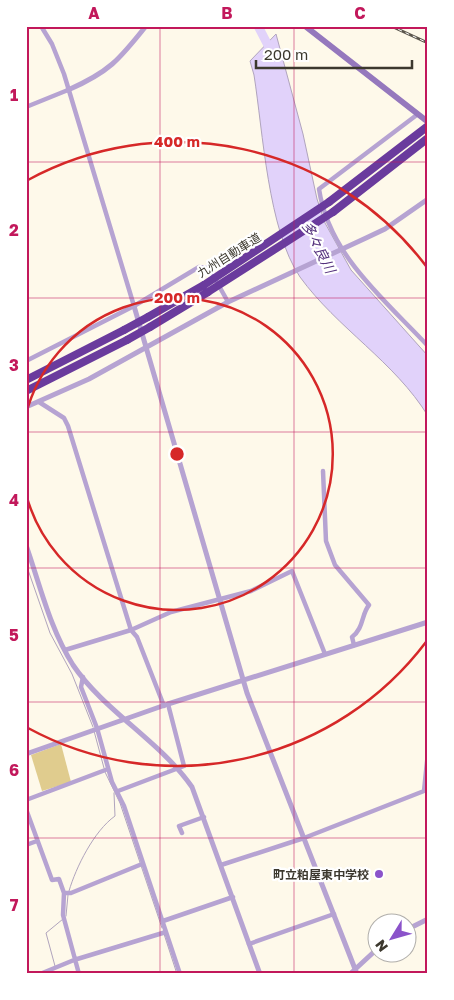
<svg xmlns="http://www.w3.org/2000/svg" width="454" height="1000" viewBox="0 0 454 1000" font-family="'Golos Text','Noto Sans JP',sans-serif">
<rect width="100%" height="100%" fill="#fef9ea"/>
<path fill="#e0cc8e" d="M61 744 71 782 42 791 31 755Z"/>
<path fill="#e1d2fa" stroke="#b0a4bd" d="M276 34 303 134 317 199 325 223 351 270 428 356V416C395 362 337 328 300 277 268 230 263 132 254 75L250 61Z"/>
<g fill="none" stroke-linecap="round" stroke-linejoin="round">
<path stroke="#b0a4bd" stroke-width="1" d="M26 564 50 633 72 674 93 727
M94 731 104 768
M105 772 120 803 162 928
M69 891C76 867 94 831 115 816L114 793
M66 916 68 895
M164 934 177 974
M55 966 46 933 63 919"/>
<path stroke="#e1d2fa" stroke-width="9" d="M258 26 272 53"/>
<path stroke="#b6a3d2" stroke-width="4.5" d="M41 26 52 44 64 74 134 306
M26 107 68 90
M418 114 319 189C329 255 384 299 428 346
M26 361 134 306 199 267 209 268 228 302
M39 402 64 418 68 426 131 630 137 637 164 706
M323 471 326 541 335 565 369 605C361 615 364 628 352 637L354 645
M65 650 131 630 171 612 251 591 292 571 325 654
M83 677 81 687 97 728 112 782 124 806 180 974
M118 791 184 766 168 704
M26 800 108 769
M26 809 52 880 59 879 64 893 63 915 79 974
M182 833 179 826 204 817
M26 845 37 841
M221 865 304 838 424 791 428 752
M64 893H71L142 864
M163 921 233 897
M249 944 334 914
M40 974 74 960 166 932"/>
<path stroke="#b6a3d2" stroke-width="5" d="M68 90C109 72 119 60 146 26
M134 306 247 693 357 974
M26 407 89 379 228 302 366 238 385 229 428 199
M26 545C40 585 50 629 73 665 104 711 160 741 192 787L260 974
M26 754 168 704 428 622
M406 930 428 919
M350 974 376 950"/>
<path stroke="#9578bd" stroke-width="6" d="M305 26 428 122"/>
<path stroke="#6a3b9d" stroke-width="8" d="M329 202 428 126
M333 212 428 138
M148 317 204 285
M150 327 208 292
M26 380 124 330
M26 391 127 340"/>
<g stroke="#5b564c" stroke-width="3">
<path id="rail" d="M391 26 428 43"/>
</g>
<use href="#rail" stroke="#fff" stroke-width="1" stroke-dasharray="4" stroke-linecap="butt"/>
<path stroke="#6a3b9d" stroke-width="8" d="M204 285 329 202
M208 292 333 212
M124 330 148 317
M127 340 150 327"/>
</g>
<path fill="none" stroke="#c2185b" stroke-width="1" stroke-opacity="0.55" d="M160 26V974M294 26V974M26 162H428M26 298H428M26 432H428M26 568H428M26 702H428M26 838H428"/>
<g fill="none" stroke="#d62828" stroke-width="2.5">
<path d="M26 414A156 156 0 1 1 26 494"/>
<path d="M426 642A312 312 0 0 1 28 728M28 180A312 312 0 0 1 426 266"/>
</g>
<circle fill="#8b53ca" stroke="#fff" stroke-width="2" cx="379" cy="874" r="5"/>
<g text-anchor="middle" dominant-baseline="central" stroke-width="4.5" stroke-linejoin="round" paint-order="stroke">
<g font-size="12" fill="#3c382e" stroke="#fff">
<text transform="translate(229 255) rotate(-32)">九州自動車道</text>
</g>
<g font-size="12" font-weight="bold" fill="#3c382e" stroke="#fff" text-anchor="end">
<text x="369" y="874">町立粕屋東中学校</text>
</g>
<g font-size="14" font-style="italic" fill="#54317d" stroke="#fff">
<text transform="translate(319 247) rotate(63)">多々良川</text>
</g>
</g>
<circle cx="177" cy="454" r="8" fill="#d62828" stroke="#fff" stroke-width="2.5"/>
<g font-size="15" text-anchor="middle" font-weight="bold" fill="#d62828" stroke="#fff" stroke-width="4.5" stroke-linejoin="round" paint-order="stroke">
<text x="177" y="147">400 m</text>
<text x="177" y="303">200 m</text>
</g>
<rect width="454" height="1000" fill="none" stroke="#ffffff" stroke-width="55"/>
<g transform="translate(392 938) rotate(233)"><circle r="24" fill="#ffffff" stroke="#b1afab"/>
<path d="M0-4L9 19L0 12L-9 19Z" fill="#8b53ca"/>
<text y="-8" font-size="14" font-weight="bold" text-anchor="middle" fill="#3c382e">N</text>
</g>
<path d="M256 60v8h156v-8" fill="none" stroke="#3c382e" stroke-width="2.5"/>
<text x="264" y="60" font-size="15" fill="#3c382e" stroke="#ffffff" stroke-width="4" paint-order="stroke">200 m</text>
<rect x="28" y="28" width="398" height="944" fill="none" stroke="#c2185b" stroke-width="2"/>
<g font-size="16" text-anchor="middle" font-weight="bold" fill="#c2185b">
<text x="94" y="19">A</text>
<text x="227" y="19">B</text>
<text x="360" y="19">C</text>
<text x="14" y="101">1</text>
<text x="14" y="236">2</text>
<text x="14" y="371">3</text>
<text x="14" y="506">4</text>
<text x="14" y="641">5</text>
<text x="14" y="776">6</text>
<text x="14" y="911">7</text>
</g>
</svg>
